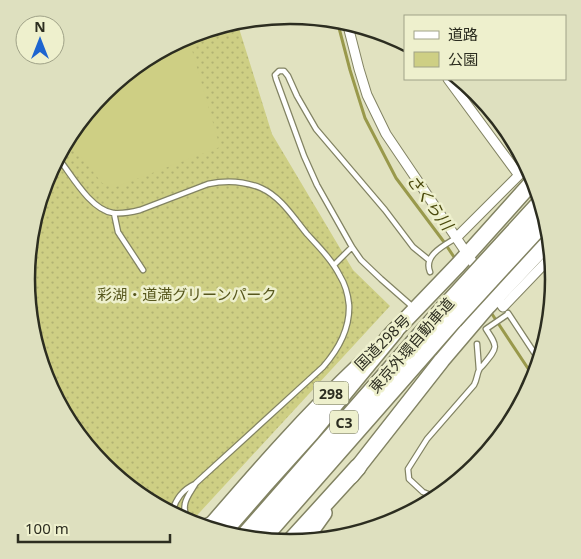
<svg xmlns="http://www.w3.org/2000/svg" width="581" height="559" viewBox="0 0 581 559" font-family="'Noto Sans','Noto Sans JP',sans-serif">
<defs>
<pattern id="green-dots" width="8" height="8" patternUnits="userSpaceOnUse" patternTransform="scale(1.25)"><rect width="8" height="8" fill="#cecf84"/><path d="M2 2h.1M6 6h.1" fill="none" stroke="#b1b272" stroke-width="1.8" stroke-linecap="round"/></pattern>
</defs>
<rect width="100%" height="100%" fill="#e1e2c0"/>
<path fill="url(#green-dots)" d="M238 25 272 134 353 270 390 306 189 524 103 466 46 380 26 279 46 178 104 92 190 35Z"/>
<path fill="#cecf84" d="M188 36 220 147 113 188 102 183 70 143 104 92Z"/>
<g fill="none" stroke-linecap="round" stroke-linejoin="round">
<path stroke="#99994b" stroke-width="3" d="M338 24 350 70 365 118 396 178 444 242 456 260
M490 311 535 379"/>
<g stroke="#828363" stroke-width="7">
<path id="service" d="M59 159C72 176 91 210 113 213 122 214 132 212 140 210L208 184C226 180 244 181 261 188 281 197 293 217 307 234 319 247 332 260 340 276 345 284 348 295 349 305 350 329 338 350 323 367L196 483C192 490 186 497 185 504 182 518 197 526 208 520
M114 213 118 232 143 270
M334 265 352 247
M430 272C423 255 445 245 456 238
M414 308 381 279 361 260 352 247 317 185 304 156 276 79 275 75 279 71H284L288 76 297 96 316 129 385 210 413 247 429 260
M508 313 539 360
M477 344 479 370
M433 496 423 492 409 479 408 469 427 439 474 385C477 380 477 374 479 370 480 367 483 366 484 364 498 347 498 347 486 329L508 314
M172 512C176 499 182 490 195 484"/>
</g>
<g stroke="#828363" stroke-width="11">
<path id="minor" d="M348 26 359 69 367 95 386 134 480 273
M448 79 518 174
M457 237 527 167
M494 294 503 307 551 257"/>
</g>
<g stroke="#828363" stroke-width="18">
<path id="trunk" d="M387 339 458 265 535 179
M351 476 442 360 488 306 548 242
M209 528C258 471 307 415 361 364
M304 541 324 513"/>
</g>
<g stroke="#828363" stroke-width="19">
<path id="motorway" d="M224 531 265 484 311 433 395 331
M245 535 443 309
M263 538 454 320
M288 544 358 467"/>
</g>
<use href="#service" stroke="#fff" stroke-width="4.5"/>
<use href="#minor" stroke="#fff" stroke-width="9"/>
<use href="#trunk" stroke="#fff" stroke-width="15"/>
<use href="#motorway" stroke="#fff" stroke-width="16"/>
<g stroke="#828363" stroke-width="19" stroke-linecap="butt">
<path id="motorway-bridge" d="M443 309 540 203
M454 320 544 222"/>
</g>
<use href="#motorway-bridge" stroke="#fff" stroke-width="16"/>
</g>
<g text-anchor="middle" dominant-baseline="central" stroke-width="5" stroke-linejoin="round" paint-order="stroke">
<g fill="#eef0cd" stroke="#666854" stroke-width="1">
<rect x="313.5" y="381.5" width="35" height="23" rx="4"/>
<rect x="330" y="410.5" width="28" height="23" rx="4"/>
</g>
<g font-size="14" font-weight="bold" fill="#2c2d20">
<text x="331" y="393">298</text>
<text x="344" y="422">C3</text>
</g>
<g font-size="15" fill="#57571d" stroke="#eef0cd">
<text x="187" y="294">彩湖・道満グリーンパーク</text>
</g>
<g font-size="15" fill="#2c2d20" stroke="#eef0cd">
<text transform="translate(382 342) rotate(-45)">国道298号</text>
<text transform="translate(411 345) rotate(-49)">東京外環自動車道</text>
</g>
<g font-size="16" font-style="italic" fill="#4a490b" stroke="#eef0cd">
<text transform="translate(430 202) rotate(53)">さくら川</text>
</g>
</g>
<path d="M0 0H581V559H0ZM35 279a255 255 0 1 1 510 0a255 255 0 1 1-510 0Z" fill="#dee0bf" fill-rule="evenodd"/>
<path fill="none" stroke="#2c2d20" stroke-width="2.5" d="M35 279a255 255 0 1 1 510 0a255 255 0 1 1-510 0Z"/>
<rect x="404" y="15" width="162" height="65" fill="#eef0cd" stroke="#a0a288"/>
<rect x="414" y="31" width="25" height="8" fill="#ffffff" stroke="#a0a288"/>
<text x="448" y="40" font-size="15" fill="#2c2d20">道路</text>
<rect x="414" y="52" width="25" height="15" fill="#cecf84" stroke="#a0a288"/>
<text x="448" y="65" font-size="15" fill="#2c2d20">公園</text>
<g transform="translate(40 40)"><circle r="24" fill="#eef0cd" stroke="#a0a288"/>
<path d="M0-4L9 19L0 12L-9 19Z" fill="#1d65d0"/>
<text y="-8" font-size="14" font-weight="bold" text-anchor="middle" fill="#2c2d20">N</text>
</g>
<path d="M18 534v8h152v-8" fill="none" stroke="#2c2d20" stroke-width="2.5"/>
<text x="25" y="534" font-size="15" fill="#2c2d20" stroke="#eef0cd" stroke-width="4" paint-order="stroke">100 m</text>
</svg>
